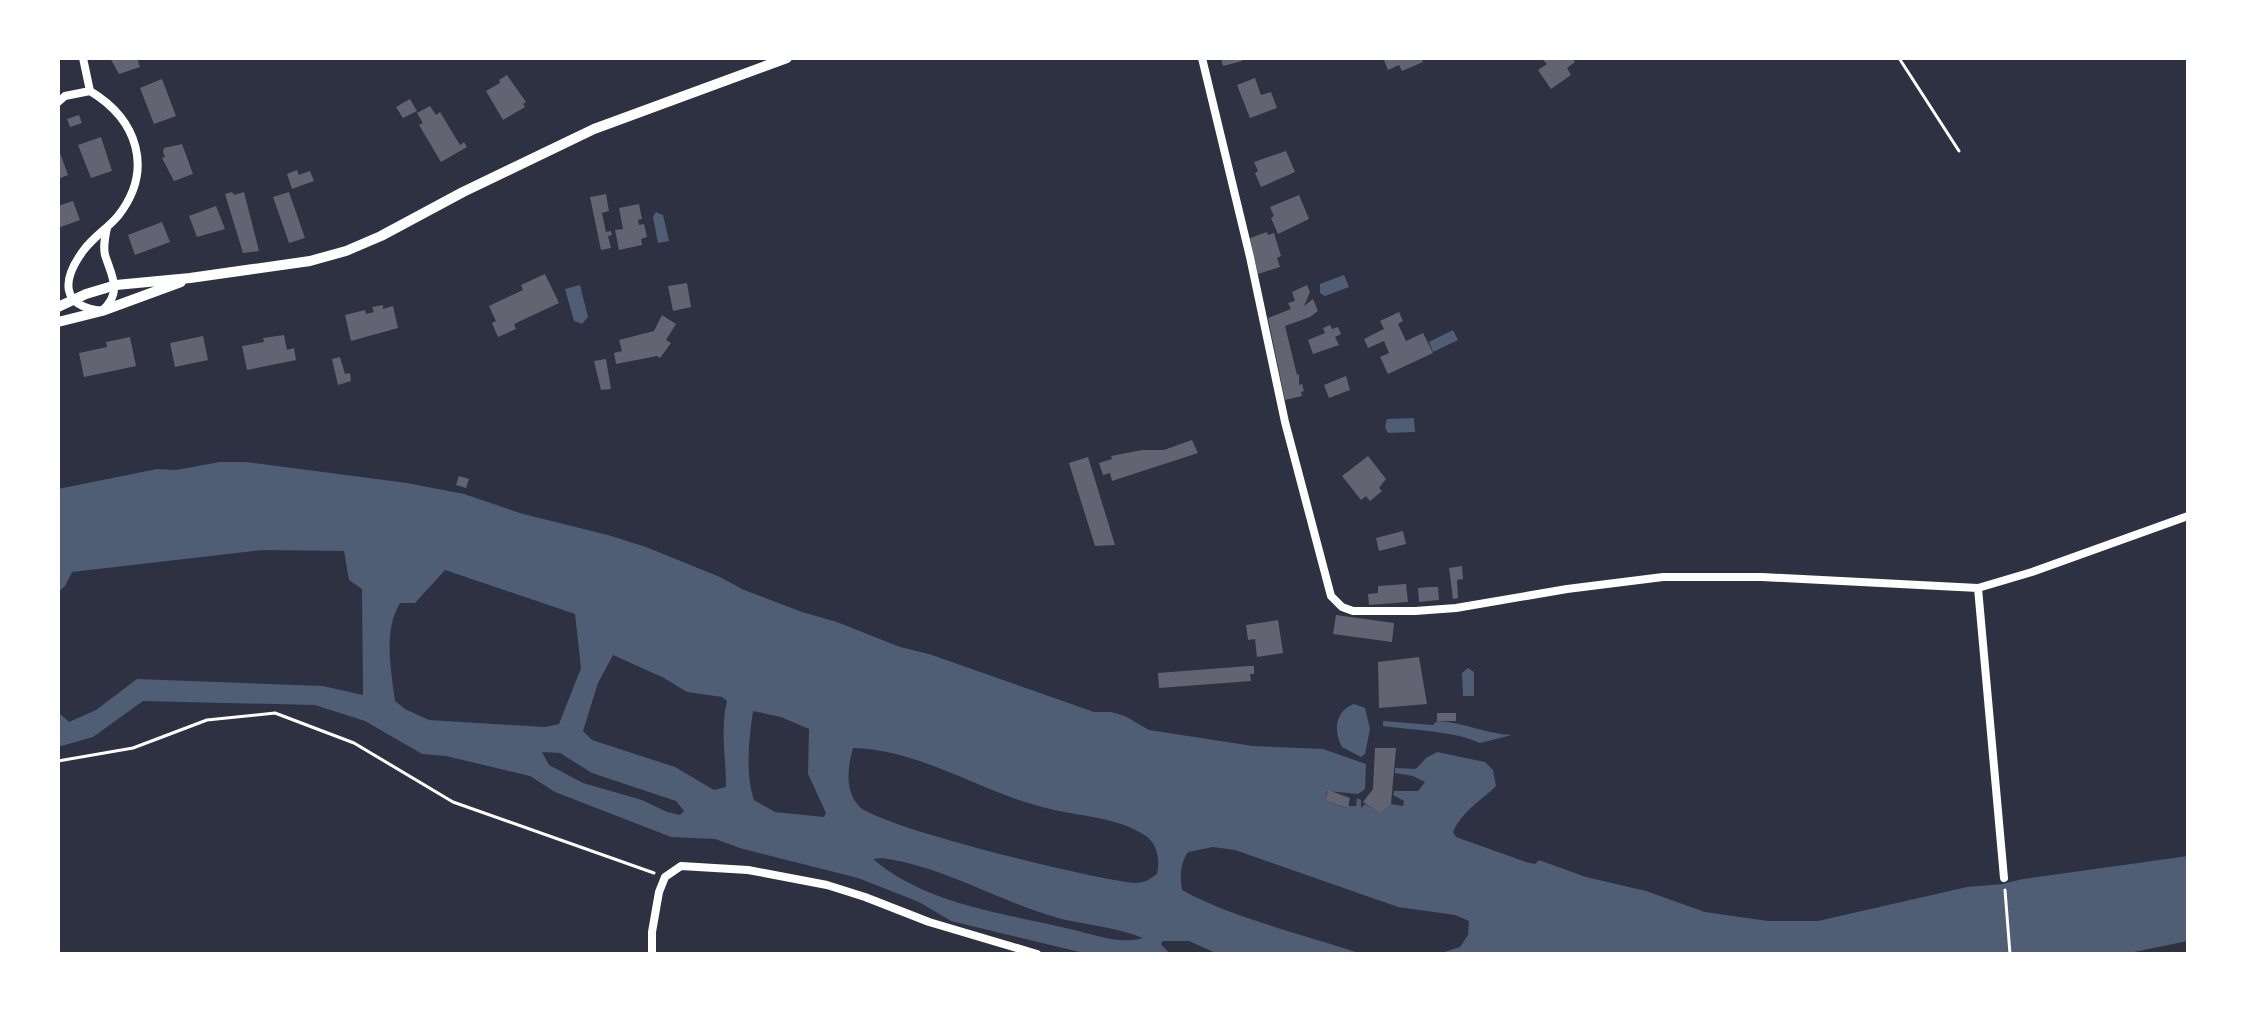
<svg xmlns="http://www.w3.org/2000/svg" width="2246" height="1012" viewBox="0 0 2246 1012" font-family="Inter,sans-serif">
<rect width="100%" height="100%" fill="#2d3142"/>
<path fill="#4f5d75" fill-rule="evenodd" d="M656 212 663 215 669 241 658 243 653 217Z
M1344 275 1349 287 1325 296 1320 293V284Z
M580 285 588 317 582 324 574 321 565 289Z
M1453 330 1458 340 1433 352 1429 342Z
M1414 418 1415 432 1388 433 1385 427 1387 419Z
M220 462H246L407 483 464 494 523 514 608 535 646 547 720 577 744 590 802 612 837 622 900 647 929 654 1094 712H1111L1125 716 1149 730 1253 746 1323 749 1366 764 1365 789 1358 794 1327 791 1325 801 1347 808 1348 806H1356L1357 798 1361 800V808L1365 804 1380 812 1391 804 1403 806 1404 801 1393 795 1394 791H1418L1425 782 1413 776 1395 773V768L1416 769 1426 758 1437 752 1485 762 1493 770 1496 786C1480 802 1463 810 1453 832L1456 837 1526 862 1535 864 1539 860 1586 877 1646 891 1705 912 1768 921H1818L1967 887 2002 884 2023 879 2188 856V941L2124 954H1438L1460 947 1468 935 1469 921 1455 915 1398 907 1235 850 1213 847 1188 852C1180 864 1180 876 1182 890 1230 917 1305 935 1359 953L1372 954H1218L1189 941H1163L1161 944 1170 954H1088L951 921 919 902 858 878 743 849 715 839 671 837 555 792 530 776 446 756 422 754 365 721 315 705 143 701 93 737 58 747V712L69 722 96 710 137 679 323 686 363 695 362 589 349 580 344 551 263 550 72 572 65 586 58 592V489L157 469 176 470ZM445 570 575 614 581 668 559 724 545 727 429 720 405 709 395 701C391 669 383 631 400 603H415ZM613 655 664 678 687 692 722 697 727 701C720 729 726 757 726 787L714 790 675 767 592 740 583 731 598 683ZM753 711 781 717 809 729 808 774 826 813 824 817 775 812 754 800C745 773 749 739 753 711ZM853 748C922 750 980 792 1046 808 1080 817 1116 816 1146 836 1158 845 1160 861 1157 874 1150 879 1145 883 1135 883 1100 881 878 827 859 806 844 790 848 766 853 748ZM542 752 560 753 592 773 676 801 684 811 680 815 667 812 642 800 583 783 549 765ZM882 858C945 867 998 901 1058 918 1086 925 1116 927 1143 938 1119 945 1093 934 1070 929 1004 913 927 905 873 859Z
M1468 668 1474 672V696H1463L1462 673Z
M1354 704 1365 708 1370 729 1365 754 1361 757 1342 747C1333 730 1335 711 1354 704Z
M1383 721 1433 725 1437 721C1463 722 1486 734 1512 735L1480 743C1454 731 1412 730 1383 726Z"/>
<path fill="#626471" d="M110 58H137L140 67 119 74Z
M1221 58H1242V61L1223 66Z
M1383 58H1421L1423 62 1402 71 1399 65 1388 70Z
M1546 58H1572L1575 62 1567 68 1571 75 1551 89 1538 70 1547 64 1543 60Z
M507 75 526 102 523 104 525 107 503 120 486 91 500 83 499 80Z
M1255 78 1261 95 1271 92 1277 108 1250 118 1237 85Z
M162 79 176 116 154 124 140 88Z
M410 99 417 111 403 118 396 107Z
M430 106 436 115 440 112 460 145 464 142 467 147 441 162 419 125 423 123 417 113Z
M79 115 82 123 70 127 67 119Z
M101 137 112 171 91 178 78 145Z
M182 144 193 174 174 181 162 158 165 157 163 152 164 148Z
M1286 151 1295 172 1261 187 1255 173 1258 171 1254 162Z
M60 153 68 175 58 179V154Z
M297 170 299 175 310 171 314 181 292 189 287 174Z
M232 192 234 195 244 192 259 251 243 253 225 194Z
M289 192 305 238 289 243 273 197Z
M606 194 609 211 602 213 606 232 611 231 612 235 608 236 611 248 601 250 590 197Z
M1299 195 1309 219 1278 234 1271 218 1274 216 1270 207Z
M73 201 80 220 58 228V206Z
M639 204 642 219 638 220 639 225 644 224 647 237 641 239 642 245 619 250 615 230 623 229 619 208Z
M216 206 225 229 197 237 189 216Z
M162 222 170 242 135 255 128 235Z
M1267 232 1268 235 1274 233 1281 256 1277 258 1280 267 1258 274 1250 238Z
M545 274 559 303 514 324 516 329 498 337 492 323 496 321 489 306 523 290 521 285Z
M687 283 691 307 673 311 668 286Z
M1307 285 1310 292 1304 306 1313 299 1318 311 1310 317 1285 326 1297 375 1299 374V385L1302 384 1304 391 1301 392 1302 396 1285 400 1268 318 1291 309 1288 303 1295 301 1292 292Z
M383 305V309L393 306 398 328 351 341 345 315 365 310 366 314 374 312 372 307Z
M1399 312 1403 321 1398 324 1406 341 1423 333 1433 353 1388 374 1380 357 1389 353 1384 341 1368 348 1364 339 1384 329 1380 321Z
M662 315 676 324 666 340 671 343 660 358 657 356 616 364 614 353 622 351 619 340 654 331Z
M1330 325 1332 329 1338 327 1341 334 1335 337 1339 345 1313 354 1308 340 1325 333 1323 328Z
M284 335 287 350 294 348 296 360 247 370 242 346 264 342 263 338Z
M203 336 208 360 175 367 170 343Z
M130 337 136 366 84 377 79 353 107 347 106 342Z
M340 357 345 374 350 373 351 381 338 385 332 359Z
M606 359 611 389 601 390 594 361Z
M1346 376 1350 390 1329 398 1324 385Z
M1192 440 1198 453 1112 481 1110 473 1103 475 1099 463 1112 459 1111 456 1142 450H1164Z
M1368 456 1386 479 1379 488 1382 491 1370 501 1366 496 1361 500 1342 476Z
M1088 457 1115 545 1095 546 1069 463Z
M459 476 469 479 466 488 456 485Z
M1403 531 1406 544 1379 551 1376 538Z
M1462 566 1463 579 1457 580 1458 598 1453 599 1449 568Z
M1406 584 1408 602 1369 605 1368 594 1378 593V586Z
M1429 587H1438L1439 600 1419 602 1418 588Z
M1336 615 1394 623 1392 642 1333 634Z
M1278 620 1283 653 1257 657 1255 639 1248 640 1246 625Z
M1419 657 1427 704 1379 708 1378 662Z
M1249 666H1254V674H1250L1251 681 1159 688 1158 673Z
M1437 713H1456V721H1437Z
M1375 748H1396L1391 804 1380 813 1363 802 1373 789Z
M1328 790 1350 798 1348 808 1325 801Z"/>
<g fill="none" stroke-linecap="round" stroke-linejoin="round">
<path stroke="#fff" stroke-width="3" d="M1899 58 1959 151
M58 761 133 748 207 720 275 713 354 743 453 802 654 873
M2005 890 2010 954"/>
<path stroke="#fff" stroke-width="8" d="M83 58 90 91C138 120 154 170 118 216 107 229 93 237 83 251 62 280 60 306 102 311 123 292 112 277 105 255 103 246 105 237 107 228
M1202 58 1250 257 1285 422 1331 596 1342 607 1353 611H1415L1456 608 1567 589 1663 577H1762L1978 588 2032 572 2188 516
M58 102 65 96 90 91
M1978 588 2004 878
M652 954V932L659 892 665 877 681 866 748 870 827 885 865 897 929 922 1037 954"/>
<path stroke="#fff" stroke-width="10" d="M58 307 86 294 116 285 190 278 310 261 346 251 381 236 463 192 594 129 787 58
M58 322 102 311 181 282"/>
</g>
<rect width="2246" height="1012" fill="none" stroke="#ffffff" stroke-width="120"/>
</svg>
